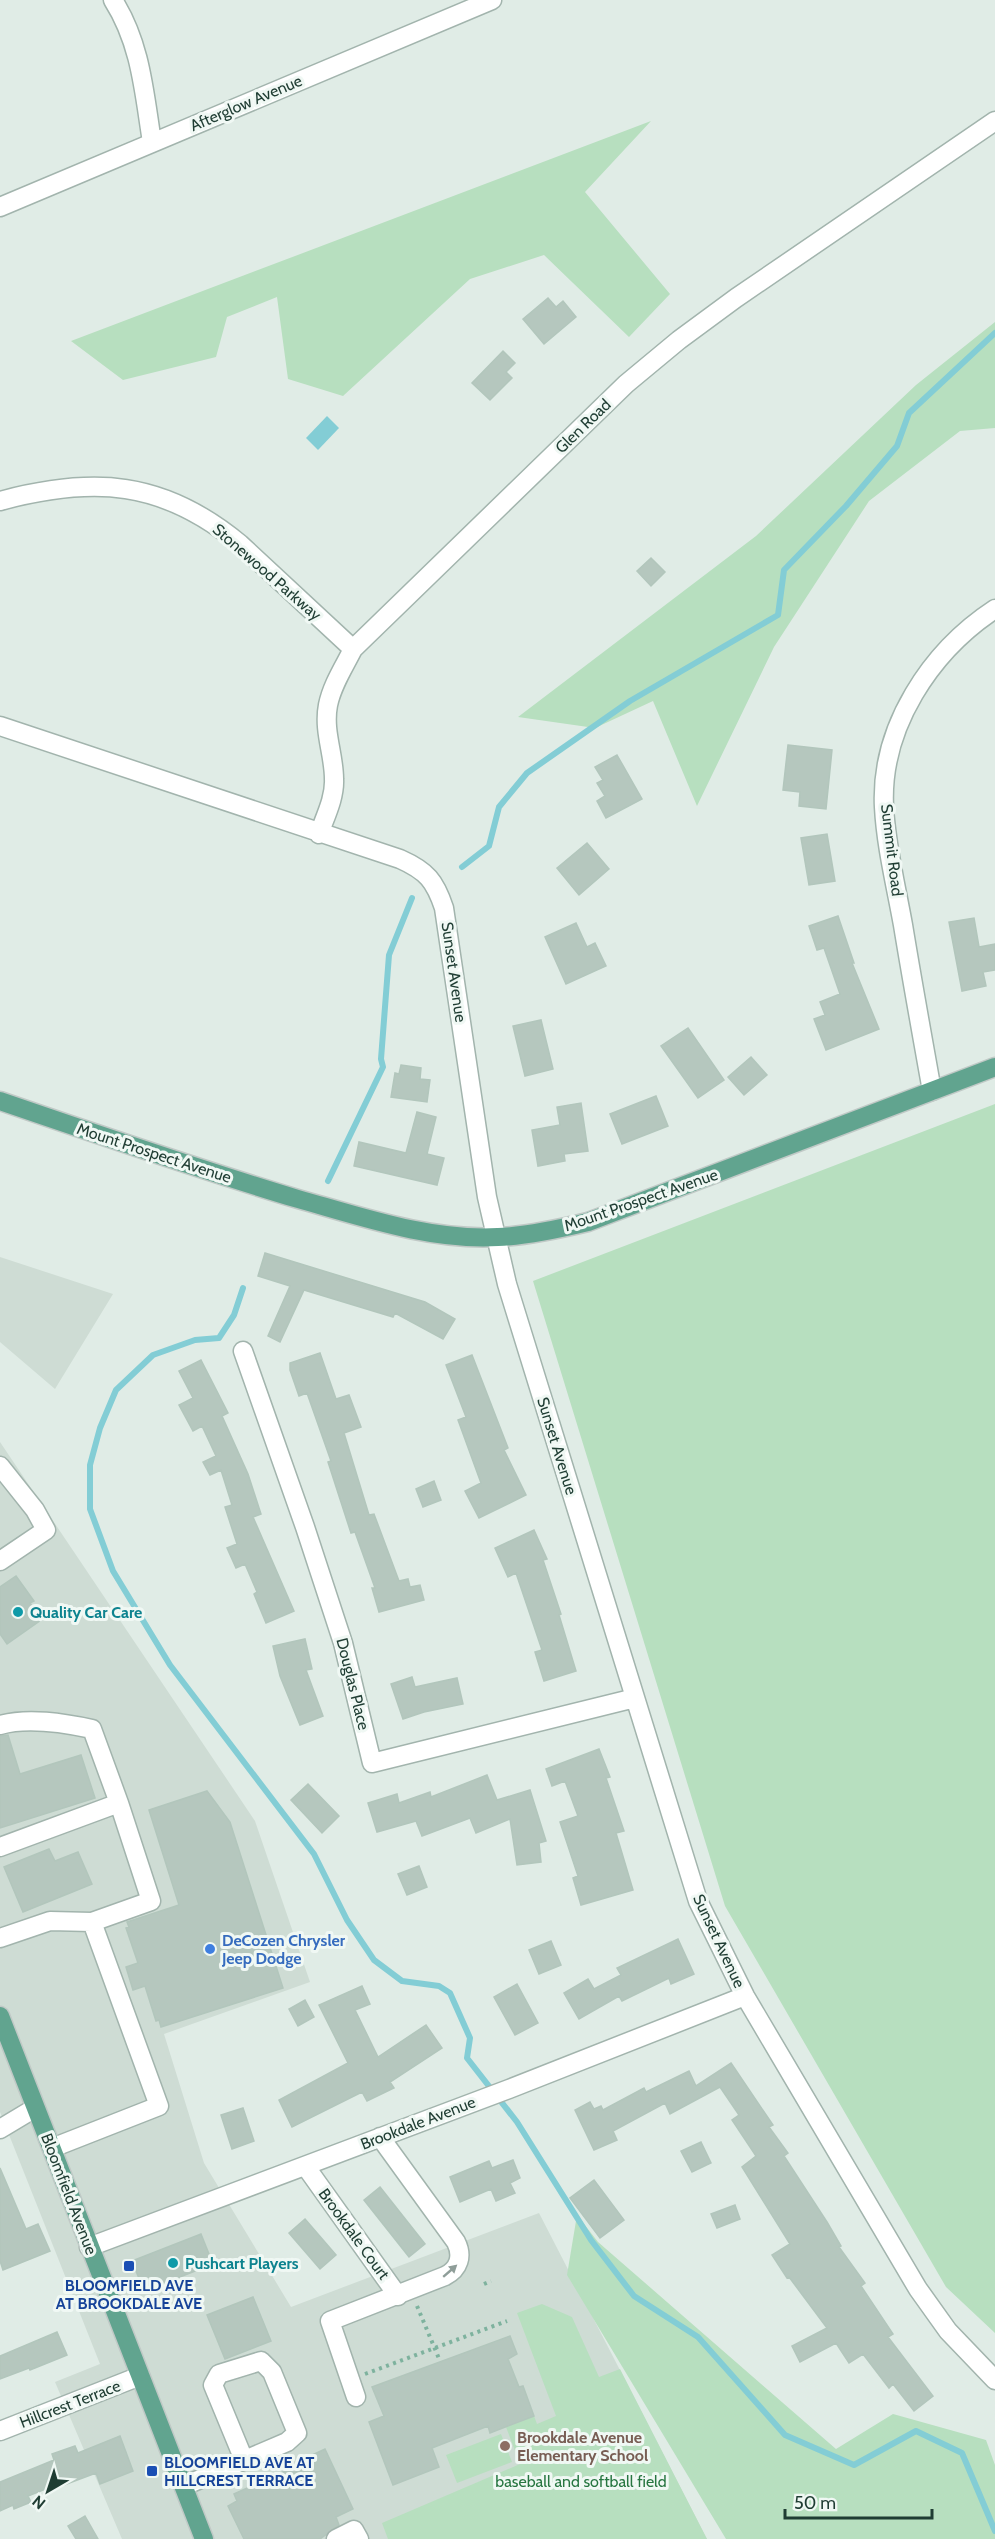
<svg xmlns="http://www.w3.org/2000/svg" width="995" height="2539" viewBox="0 0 995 2539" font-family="Cabin,sans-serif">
<rect width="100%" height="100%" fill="#e0ece6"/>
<path fill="#cedcd4" d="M0 1257 113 1294 55 1389 0 1342Z
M0 1442 255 1821 310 1982 164 2034 204 2163 291 2307 539 2213 707 2539H122L55 2382 100 2364 0 2112Z"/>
<path fill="#b7dfbf" d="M651 121 585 192 670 294 629 337 544 255 470 279 343 396 288 379 277 297 227 317 216 357 123 380 71 341Z
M995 322V428L960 431 869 501 774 647 697 806 653 701 595 728 518 717 756 536 916 385Z
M995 1104V2333L946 2287 725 1906 533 1281Z
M577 2215 598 2242 836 2449 893 2414 986 2440 995 2465V2539H726L567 2275Z
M542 2304 572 2317 599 2377 620 2369 707 2539H388L382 2523 520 2464 506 2427 534 2416 537 2424 556 2416 517 2313Z
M501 2434 512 2462 457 2483 446 2455Z"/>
<path fill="#83cdd5" d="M327 416 339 428 318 450 306 438Z"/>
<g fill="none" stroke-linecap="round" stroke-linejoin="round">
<path stroke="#83cdd5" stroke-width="6" d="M462 867 489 846 499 807 527 773 630 701 778 615 784 570 846 506 897 446 909 413 995 333
M328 1181 383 1067 381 1059 389 955 412 898
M243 1288 234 1315 219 1338 195 1340 153 1355 116 1390 100 1428 90 1465V1509L113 1571 170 1665 314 1854 347 1920 374 1960 402 1981 439 1986 450 1993 470 2038 467 2058 517 2122 591 2240 634 2296 698 2337 785 2435 854 2465 916 2431 962 2453 995 2531"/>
</g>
<path fill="#b5c7be" stroke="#b2c6bc" stroke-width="1.5" d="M548 298 556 307 563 301 576 317 544 344 523 319Z
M503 351 515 363 506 372 512 378 490 400 472 383Z
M651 558 665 572 651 586 637 571Z
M788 745 832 750 826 809 799 806 800 792 783 790Z
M617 755 642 799 606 818 597 801 605 796 597 783 603 780 595 767Z
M827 834 835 881 809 885 801 838Z
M587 843 609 869 579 895 557 868Z
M838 916 854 963H852L879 1029 826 1050 814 1019 825 1015 820 1002 840 994 824 948 817 950 809 926Z
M974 918 979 947 995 944V970L983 972 986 986 962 991 949 922Z
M576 923 587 947 595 943 606 966 566 984 545 937Z
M541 1020 553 1069 525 1076 513 1026Z
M688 1028 724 1080 698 1098 661 1046Z
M751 1057 767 1075 744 1095 728 1077Z
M401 1065 421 1068 420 1079 430 1080 427 1102 391 1097 395 1073 399 1074Z
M656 1096 668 1126 622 1144 610 1114Z
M581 1103 588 1151 564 1154 565 1161 538 1166 532 1130 560 1125 557 1107Z
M417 1112 436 1117 427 1154 444 1158 437 1185 354 1166 359 1142 406 1153Z
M265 1253 425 1302 455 1319 443 1339 395 1313 393 1317 304 1290 280 1342 268 1336 290 1286 258 1276Z
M320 1353 336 1399 349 1395 361 1427 344 1433 369 1515 374 1514 399 1581 408 1579 410 1587 420 1585 424 1600 379 1612 372 1588H375L355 1532 351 1533 328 1462 331 1461 307 1393 299 1396 290 1370V1363Z
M472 1355 508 1448 504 1450 526 1495 479 1518 465 1491 481 1483 458 1420 466 1417 446 1365Z
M201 1360 228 1413 222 1416 248 1474 261 1514 253 1517 294 1611 266 1623 254 1594 257 1592 245 1564 236 1568 227 1548 237 1544 225 1507 232 1505 221 1470 210 1475 203 1462 216 1456 202 1426 193 1431 179 1405 193 1398 179 1371Z
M434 1481 441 1500 423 1507 416 1489Z
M534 1530 547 1559 543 1560 561 1614 559 1615 576 1671 544 1681 535 1652 542 1650 516 1573 508 1577 495 1548Z
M16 1576 34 1601 30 1603 41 1620 7 1644 0 1634V1587Z
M305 1639 312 1669 306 1670 323 1716 300 1725 280 1676 273 1646Z
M412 1677 415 1687 457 1678 463 1704 424 1712 403 1719 391 1684Z
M8 1735 20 1774 81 1755 95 1798 0 1828V1736Z
M599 1749 610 1777 606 1778 624 1831 616 1833 633 1890 581 1905 573 1878 578 1876 560 1822 578 1816 565 1781 552 1786 546 1769Z
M487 1775 497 1800 530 1790 546 1841 539 1843 541 1862 517 1865 510 1819 476 1833 470 1818 422 1836 416 1821 377 1832 368 1803 397 1794 399 1803 430 1792 431 1797Z
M308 1784 339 1816 322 1833 291 1800Z
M207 1791 230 1822 283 1988 161 2027 159 2020 156 2021 145 1986 133 1990 126 1967 138 1963 126 1928 129 1927 127 1922 179 1905 149 1810Z
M49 1849 55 1861 78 1852 92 1884 23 1912 4 1867Z
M419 1866 427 1887 407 1895 398 1874Z
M678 1939 694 1974 671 1984 669 1978 622 2001 619 1996 579 2019 564 1993 588 1979 594 1989 621 1975 617 1968Z
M551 1941 561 1965 539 1974 529 1950Z
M517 1984 538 2023 515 2035 494 1997Z
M362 1986 370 2004 355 2010 378 2057 426 2025 442 2048 390 2082 394 2088 367 2101 362 2092 292 2127 279 2100 348 2063 319 2005Z
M305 2000 314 2017 298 2026 289 2009Z
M731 2063 773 2125 769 2127 788 2153 784 2156 827 2222 841 2246 839 2247 865 2283 861 2286 893 2334 888 2337 933 2396 914 2411 893 2384 889 2388 863 2354 849 2363 836 2343 800 2362 792 2346 827 2328 789 2277 787 2278 772 2255 790 2244 742 2167 756 2156 732 2120 739 2115 720 2087 670 2114 665 2103 613 2131 617 2140 594 2150 575 2110 590 2102 594 2109 601 2106 603 2110 644 2088 646 2092 689 2071 696 2086Z
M243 2108 254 2141 232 2149 221 2115Z
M701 2142 711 2163 692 2172 681 2151Z
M513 2160 520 2178 510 2183 515 2193 496 2201 491 2189 460 2202 450 2177 489 2161 492 2168Z
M0 2168 26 2229 38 2224 50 2251 3 2270 0 2261Z
M594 2180 624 2220 600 2238 570 2198Z
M380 2187 425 2244 409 2257 364 2200Z
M735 2205 740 2219 717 2228 711 2214Z
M305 2219 336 2255 320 2269 289 2233Z
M201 2234 213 2264 144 2291 132 2261Z
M253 2297 271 2341 225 2359 207 2315Z
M57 2332 67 2355 30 2370 29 2368 0 2379V2356Z
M510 2336 517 2354 508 2359 519 2387 523 2386 534 2416 490 2433 488 2426 432 2448 439 2467 393 2485 369 2422 384 2416 372 2387Z
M120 2436 133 2471 100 2484 96 2473 64 2485 63 2482 28 2496 31 2502 14 2509 13 2505 0 2511V2482L54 2460 52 2454 75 2446 78 2453Z
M325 2449 353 2509 336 2517 339 2525 320 2539H244L228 2506 237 2501 234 2494 309 2460 308 2457Z
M85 2516 98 2539H76L68 2526Z"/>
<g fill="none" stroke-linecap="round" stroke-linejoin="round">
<g stroke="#a2b4ad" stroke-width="21">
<path id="minor" d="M113 0C141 44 144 92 152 142
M0 207 492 0
M0 501C93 476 163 480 240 544L353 649
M0 726 400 859C427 871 435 881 444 908L487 1197 507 1284 698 1901 745 1996 918 2289 948 2331 995 2380
M319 834C325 817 335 798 334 779 334 754 323 731 328 705 332 685 344 667 353 649L626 384 679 340 736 298 995 121
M932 1091C922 1035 912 980 903 925 896 886 886 846 884 807 880 727 931 651 995 609
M243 1351 305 1527 343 1643 372 1763 635 1698
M0 1466 35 1510 46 1530 0 1561
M0 1725C28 1717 64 1723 92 1729L119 1803
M0 1847 119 1803 151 1901 92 1922
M0 1938 50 1921 92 1922 159 2106 52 2148
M0 2129 35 2108
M306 2167 398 2296
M89 2247 509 2089 745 1996
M356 2397 330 2321 445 2276C459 2269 463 2256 456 2242L380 2137
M0 2431 140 2376
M184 2486 287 2442 297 2433 272 2372 261 2361 219 2374 213 2385 244 2460
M336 2539 354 2530 359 2539"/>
</g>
<g stroke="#c0c9c6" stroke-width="21">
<path id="major" d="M0 1101C99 1135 198 1169 298 1199 362 1217 431 1241 498 1237 528 1236 559 1229 588 1222L995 1067
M0 2016 204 2539"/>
</g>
<path stroke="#7eb29e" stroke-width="4" stroke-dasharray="3 4.5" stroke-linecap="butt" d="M484 2284 491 2281
M417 2306 440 2361
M365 2374 507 2321"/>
<use href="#minor" stroke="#fff" stroke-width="18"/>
<use href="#major" stroke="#61a48f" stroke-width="18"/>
</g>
<defs><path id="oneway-solid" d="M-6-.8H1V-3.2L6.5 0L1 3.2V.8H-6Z" transform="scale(1.5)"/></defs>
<use fill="#8f9e99" href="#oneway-solid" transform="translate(450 2271) rotate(-41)"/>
<g fill="#0f9aa8" stroke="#f0f8f4" stroke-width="2">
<circle cx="18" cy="1612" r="6"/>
<circle cx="173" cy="2263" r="6"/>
</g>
<circle fill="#3f7fe0" stroke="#f0f8f4" stroke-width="2" cx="210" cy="1949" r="6"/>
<g fill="#1a4fb4" stroke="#f0f8f4" stroke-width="2">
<rect x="123" y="2260" width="12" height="12" rx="3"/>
<rect x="146" y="2465" width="12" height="12" rx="3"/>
</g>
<circle fill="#8d6e63" stroke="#f0f8f4" stroke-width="2" cx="505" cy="2446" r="6"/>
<g text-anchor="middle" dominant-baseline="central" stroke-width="6" stroke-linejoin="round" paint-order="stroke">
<g font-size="16" fill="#1f3d33" stroke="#f0f8f4">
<text transform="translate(246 103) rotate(-23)">Afterglow Avenue</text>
<text transform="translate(583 426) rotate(-44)">Glen Road</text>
<text transform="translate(267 572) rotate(41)">Stonewood Parkway</text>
<text transform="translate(892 850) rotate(83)">Summit Road</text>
<text transform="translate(454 972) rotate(82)">Sunset Avenue</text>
<text transform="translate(154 1153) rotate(18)">Mount Prospect Avenue</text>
<text transform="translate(641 1200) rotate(-19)">Mount Prospect Avenue</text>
<text transform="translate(557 1446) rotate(73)">Sunset Avenue</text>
<text transform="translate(353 1684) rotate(76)">Douglas Place</text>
<text transform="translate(719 1941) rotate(65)">Sunset Avenue</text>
<text transform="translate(418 2123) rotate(-21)">Brookdale Avenue</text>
<text transform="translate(69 2194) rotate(69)">Bloomfield Avenue</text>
<text transform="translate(354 2234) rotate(54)">Brookdale Court</text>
<text transform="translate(70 2404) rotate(-21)">Hillcrest Terrace</text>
</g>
<g font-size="16" font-weight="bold" fill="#0d838f" stroke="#f0f8f4" text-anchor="start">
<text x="30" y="1612">Quality Car Care</text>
<text x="185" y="2263">Pushcart Players</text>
</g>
<g font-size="16" font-weight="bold" fill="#366cbe" stroke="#f0f8f4" text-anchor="start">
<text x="222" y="1940">DeCozen Chrysler<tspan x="222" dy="18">Jeep Dodge</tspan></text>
</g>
<g font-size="16" font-weight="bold" fill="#164399" stroke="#f0f8f4">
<text x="129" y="2285">BLOOMFIELD AVE<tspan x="129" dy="18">AT BROOKDALE AVE</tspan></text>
<text x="164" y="2462" text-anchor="start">BLOOMFIELD AVE AT<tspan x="164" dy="18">HILLCREST TERRACE</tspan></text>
</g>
<g font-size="16" font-weight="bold" fill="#785e54" stroke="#f0f8f4" text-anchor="start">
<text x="517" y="2437">Brookdale Avenue<tspan x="517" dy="18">Elementary School</tspan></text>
</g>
<g font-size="16" fill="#277641" stroke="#f0f8f4">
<text x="581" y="2481">baseball and softball field</text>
</g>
</g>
<g transform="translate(48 2491) rotate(219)" stroke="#f0f8f4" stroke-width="4.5" paint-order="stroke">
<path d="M0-4.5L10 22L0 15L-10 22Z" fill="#1f3d33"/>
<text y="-9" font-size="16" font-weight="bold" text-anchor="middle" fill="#1f3d33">N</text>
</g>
<path d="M785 2509v9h147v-9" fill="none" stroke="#1f3d33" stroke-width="3"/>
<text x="794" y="2509" font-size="18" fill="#1f3d33" stroke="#f0f8f4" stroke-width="4.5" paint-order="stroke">50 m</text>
</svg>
